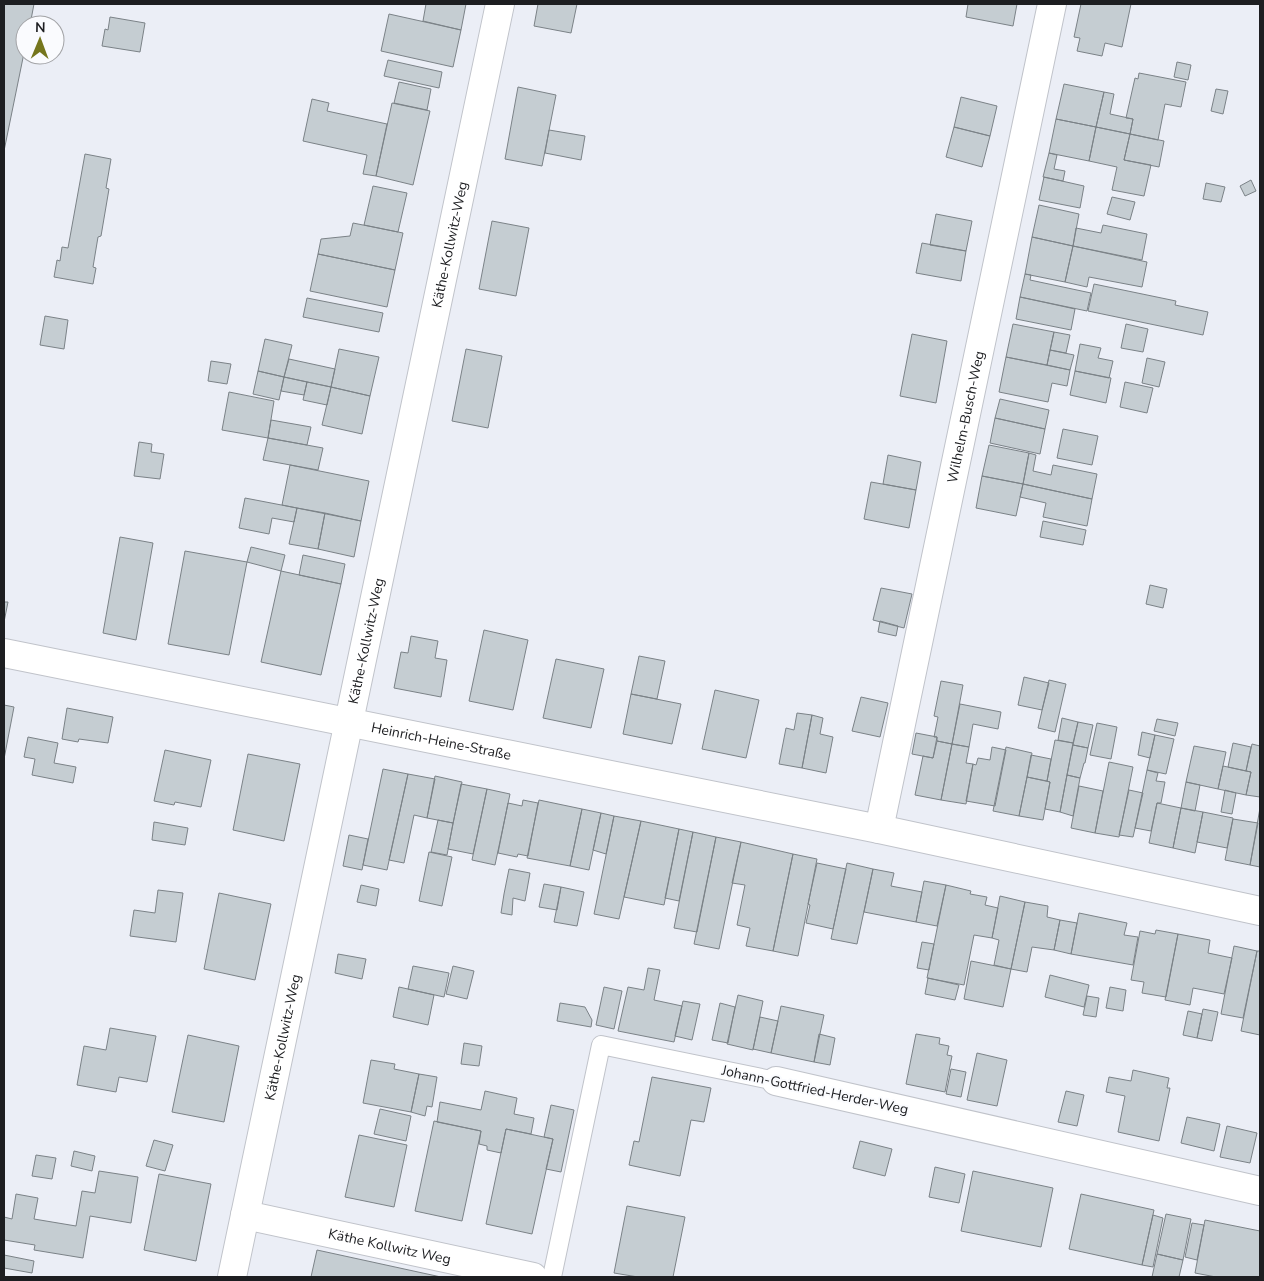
<svg xmlns="http://www.w3.org/2000/svg" width="1264" height="1281" viewBox="0 0 1264 1281" font-family="'Nunito Sans',sans-serif">
<rect width="100%" height="100%" fill="#ebeef6"/>
<path fill="#c5cdd2" stroke="#7b8287" d="M4 4H34L30 25H25V48L4 151Z
M426 4H466L461 30 423 21Z
M538 4H577L571 33 534 26Z
M968 4H1017L1013 26 966 17Z
M1081 4H1131L1122 47 1105 43 1102 56 1077 51 1080 38 1074 37Z
M389 14 461 30 453 67 381 51Z
M110 17 145 23 140 52 102 46 105 29 108 30Z
M388 60 442 72 439 88 384 76Z
M1177 62 1191 65 1188 80 1174 77Z
M1139 73 1186 82 1181 107 1165 104 1158 140 1130 134 1133 119 1126 118 1135 78 1138 79Z
M399 82 431 89 427 110 394 103Z
M1064 84 1104 92 1096 127 1056 119Z
M518 87 556 95 542 166 505 159Z
M1216 89 1228 91 1223 114 1211 111Z
M1104 92 1114 94 1110 114 1133 119 1130 134 1096 127Z
M961 97 997 106 990 136 954 127Z
M312 99 329 103 327 111 387 124 376 176 363 174 367 155 303 141Z
M392 103 430 111 413 185 376 176Z
M1056 119 1096 127 1089 161 1049 153Z
M954 127 990 136 982 167 946 157Z
M1096 127 1130 134 1124 160 1151 165 1144 196 1112 190 1117 167 1089 161Z
M549 130 585 136 581 160 545 153Z
M1130 134 1164 141 1159 167 1124 160Z
M1049 153 1057 155 1054 169 1065 171 1063 181 1043 177Z
M85 154 111 159 106 188 109 189 101 236 98 237 93 267 96 268 93 284 54 277 57 260 60 261 62 247 68 248Z
M1044 177 1084 186 1080 208 1039 200Z
M1251 180 1256 191 1245 196 1240 186Z
M1206 183 1225 187 1221 202 1203 199Z
M373 186 407 193 398 232 364 225Z
M1112 197 1135 202 1130 220 1107 214Z
M1039 205 1079 214 1073 246 1032 237Z
M936 214 972 221 966 251 930 245Z
M492 221 529 228 516 296 479 289Z
M353 223 403 233 395 270 318 254 321 239 350 236Z
M1103 225 1147 234 1142 260 1073 246 1076 228 1101 233Z
M1032 237 1073 246 1065 282 1025 274Z
M922 243 966 251 961 281 916 273Z
M1073 246 1147 262 1142 287 1089 277 1087 287 1065 282Z
M318 254 395 270 387 307 310 291Z
M1025 274 1031 275 1030 280 1091 293 1087 311 1020 297Z
M1094 284 1176 301 1175 305 1208 312 1203 335 1088 311Z
M1020 297 1075 309 1071 330 1016 319Z
M307 298 383 313 379 332 303 317Z
M45 316 68 320 64 349 40 345Z
M1013 324 1054 332 1047 365 1006 357Z
M1126 324 1148 329 1143 352 1121 348Z
M1054 332 1070 335 1066 353 1050 350Z
M912 334 947 341 936 403 900 396Z
M265 339 292 345 284 377 258 371Z
M1080 344 1101 348 1098 358 1113 361 1109 378 1075 371Z
M339 349 379 357 370 396 331 387Z
M466 349 502 356 488 428 452 421Z
M1050 350 1074 355 1070 370 1047 365Z
M1006 357 1070 370 1067 386 1052 383 1048 402 999 392Z
M1147 358 1165 362 1159 387 1142 383Z
M289 359 335 369 331 387 284 377Z
M211 361 231 364 227 384 208 381Z
M258 371 284 377 279 400 253 394Z
M1075 371 1111 378 1106 403 1070 395Z
M284 377 307 382 304 395 281 391Z
M307 382 331 387 327 405 303 400Z
M1125 382 1153 388 1147 413 1120 407Z
M331 387 370 396 362 434 322 425Z
M229 392 274 401 268 438 222 430Z
M1000 399 1049 410 1045 429 995 418Z
M995 418 1045 429 1040 454 990 443Z
M271 420 311 427 307 445 268 438Z
M1063 429 1098 436 1092 465 1057 458Z
M268 438 323 448 318 470 263 460Z
M139 442 152 444 151 452 164 454 160 479 134 476Z
M989 445 1029 453 1023 484 982 476Z
M1029 453 1036 455 1033 471 1051 475 1053 465 1097 474 1092 499 1023 484Z
M888 455 921 462 916 490 883 484Z
M290 465 369 481 361 521 282 505Z
M982 476 1023 484 1016 516 976 508Z
M871 482 916 490 909 528 864 519Z
M1023 484 1092 499 1087 526 1043 517 1046 503 1020 497Z
M245 498 297 508 294 522 272 518 269 534 239 528Z
M297 508 325 513 318 549 289 544Z
M325 513 361 521 354 557 318 549Z
M1043 521 1086 530 1083 545 1040 537Z
M120 537 153 543 136 640 103 633Z
M251 547 285 555 281 571 247 562Z
M185 551 247 562 229 655 168 644Z
M303 555 345 564 341 584 299 575Z
M281 571 341 584 321 675 261 662Z
M1150 585 1167 589 1163 608 1146 604Z
M881 588 912 594 904 628 873 620Z
M4 602H8L4 622Z
M880 621 898 626 896 636 878 632Z
M484 630 528 640 513 710 469 701Z
M411 636 438 641 435 658 447 660 441 697 394 688 401 652 408 653Z
M639 656 665 661 657 699 631 694Z
M556 659 604 669 591 728 543 718Z
M1024 677 1049 683 1042 710 1018 705Z
M1049 680 1066 684 1055 732 1038 728Z
M941 681 963 685 952 744 937 741V737H934L938 717 934 716Z
M715 690 759 700 746 758 702 749Z
M631 694 681 704 672 744 623 734Z
M861 697 888 703 880 737 852 731Z
M960 704 1001 712 998 729 973 724 969 747 952 744Z
M4 705 14 707 4 759Z
M67 708 113 717 108 743 79 739 78 742 62 739Z
M797 713 812 715 802 768 779 764 786 728 794 730Z
M812 715 823 718 820 734 833 737 826 773 802 768Z
M1062 718 1078 722 1073 743 1058 740Z
M1157 719 1178 723 1175 736 1154 731Z
M1078 722 1093 725 1088 748 1073 745Z
M1097 723 1117 727 1111 759 1090 755Z
M1142 732 1155 735 1150 758 1138 755Z
M916 733 937 737 933 758 912 754Z
M1155 735 1174 739 1166 774 1147 770Z
M28 737 58 743 54 763 76 767 73 783 32 775 35 759 24 757Z
M1055 740 1073 743 1060 812 1045 809 1050 782 1047 781Z
M937 741 952 744 941 800 915 795 923 756 933 758Z
M1233 743 1251 747 1246 771 1228 767Z
M952 744 969 747 966 763 973 764 966 804 941 800Z
M1252 744 1260 746V797L1246 795 1251 772 1246 771Z
M1073 745 1088 748 1085 763H1084L1080 778 1067 775Z
M1194 746 1226 752 1218 789 1186 782Z
M992 747 1006 750 995 806 966 801 973 764 976 765 978 758 990 760Z
M1006 747 1032 753 1019 816 993 811Z
M165 750 211 760 201 807 175 802 174 805 154 801Z
M248 754 300 764 284 841 233 830Z
M1031 755 1051 759 1047 781 1027 777Z
M1109 762 1133 767 1119 837 1095 833Z
M1223 766 1251 772 1246 795 1218 789Z
M383 769 408 774 387 870 363 865Z
M1147 770 1158 773 1156 781 1165 782 1161 803H1157L1151 831 1135 828Z
M408 774 435 779 427 818 414 815 404 863 389 860Z
M1067 775 1080 778 1073 816 1060 812Z
M435 776 462 782 453 823 427 818Z
M1027 777 1050 782 1043 820 1019 816Z
M1186 782 1200 785 1195 811 1181 808Z
M461 784 487 789 473 854 448 849Z
M1079 786 1103 791 1095 833 1071 828Z
M487 789 510 794 495 865 472 860Z
M1129 790 1143 793 1133 837 1119 835Z
M1225 790 1236 793 1232 814 1221 812Z
M523 800 538 803 528 856 518 854 517 857 498 853 508 803 522 806Z
M539 800 582 809 570 866 527 858Z
M1157 803 1181 808 1173 848 1149 843Z
M1181 808 1203 812 1195 853 1173 848Z
M1260 808V867L1250 865Z
M582 809 601 813 589 870 570 866Z
M1203 812 1233 818 1227 848 1197 842Z
M601 813 614 816 606 854 593 850Z
M614 816 641 821 619 919 594 914Z
M1233 819 1258 823 1250 865 1225 860Z
M438 820 453 823 447 855 431 852Z
M641 821 679 829 664 905 624 897Z
M154 822 188 828 185 845 152 840Z
M679 829 693 832 679 901 665 898Z
M693 832 716 837 697 932 674 928Z
M349 835 368 839 362 870 343 866Z
M716 837 741 842 719 949 694 944Z
M741 842 793 854 773 951 746 946 750 928 737 925 745 885 732 883Z
M429 852 452 857 442 906 419 901Z
M793 854 817 859 798 956 773 951Z
M817 863 846 869 833 929 806 923 810 905 808 904Z
M847 863 873 869 857 944 831 939Z
M509 869 530 873 525 901 513 898 512 915 501 913 504 894Z
M873 869 894 873 891 886 922 892 916 922 864 912Z
M924 881 946 885 937 926 916 922Z
M544 884 561 887 557 910 539 907Z
M361 885 379 889 376 906 357 902Z
M946 885 971 891 970 894 987 897 985 905 998 908 992 938 974 935 964 985 927 978Z
M561 887 584 892 577 926 554 922Z
M158 890 183 893 176 942 130 936 134 910 155 913Z
M219 893 271 904 255 980 204 969Z
M1000 896 1025 902 1011 969 994 965 999 940 992 938Z
M1025 902 1048 906 1047 917 1060 920 1054 950 1032 947 1027 972 1011 969Z
M1079 913 1127 923 1124 935 1138 937 1133 965 1071 954Z
M1060 920 1077 923 1071 954 1054 950Z
M1156 930 1178 934 1166 997 1142 993 1144 982 1131 980 1140 931 1155 934Z
M1178 934 1210 940 1208 953 1232 958 1224 994 1193 988 1190 1005 1165 1000Z
M922 942 934 944 929 970 917 968Z
M1234 946 1257 951 1243 1018 1221 1014Z
M1257 951H1260V1035L1241 1031Z
M338 954 366 959 362 979 335 973Z
M971 961 1011 969 1003 1007 964 999Z
M413 966 449 973 444 997 408 989Z
M453 966 474 971 467 999 446 994Z
M648 968 660 970 654 1000 682 1006 674 1042 618 1031 628 987 644 990Z
M1050 975 1089 985 1084 1007 1045 997Z
M928 978 959 985 955 1000 925 994Z
M399 987 434 995 428 1025 393 1017Z
M604 987 622 991 614 1029 596 1025Z
M1110 987 1126 990 1123 1011 1106 1008Z
M738 995 763 1001 753 1050 727 1044Z
M1087 996 1099 998 1096 1017 1083 1015Z
M683 1001 700 1004 692 1040 675 1036Z
M560 1003 585 1007 592 1020 591 1027 557 1021Z
M720 1003 735 1007 728 1043 712 1040Z
M781 1006 824 1015 814 1062 771 1053Z
M1203 1009 1218 1012 1212 1041 1197 1038Z
M1188 1011 1202 1014 1197 1038 1183 1035Z
M760 1017 778 1021 771 1053 753 1049Z
M110 1028 156 1036 147 1082 119 1077 116 1092 77 1085 84 1046 106 1050Z
M819 1034 835 1038 830 1065 814 1062Z
M916 1034 940 1038 939 1044 949 1046 947 1055 952 1056 945 1092 906 1084Z
M188 1035 239 1046 224 1122 172 1112Z
M464 1043 482 1046 479 1066 461 1064Z
M977 1053 1007 1060 997 1106 967 1100Z
M371 1060 395 1064 394 1069 419 1074 411 1112 363 1103Z
M951 1069 966 1072 961 1097 946 1094Z
M1133 1070 1169 1078 1167 1088H1170L1159 1141 1118 1132 1125 1096 1106 1092 1109 1077 1131 1081Z
M419 1074 437 1077 432 1107 427 1106 425 1116 411 1112Z
M652 1077 711 1088 704 1122 691 1120 680 1176 629 1165 634 1141 639 1142Z
M485 1091 517 1098 514 1114 534 1118 531 1134 506 1129 501 1153 487 1150V1146L479 1144 481 1131 437 1122 440 1102 481 1110Z
M1066 1091 1084 1095 1077 1126 1058 1122Z
M551 1105 574 1110 561 1172 546 1169 553 1139 544 1137Z
M380 1109 411 1116 406 1141 374 1134Z
M1187 1117 1220 1124 1214 1151 1181 1143Z
M434 1121 481 1131 462 1221 415 1211Z
M1227 1126 1257 1133 1250 1163 1220 1157Z
M506 1129 553 1139 532 1234 486 1224Z
M359 1135 407 1145 394 1207 345 1197Z
M154 1140 173 1145 165 1171 146 1166Z
M860 1141 892 1149 885 1176 853 1168Z
M74 1151 95 1156 92 1171 71 1166Z
M36 1155 56 1158 52 1179 32 1176Z
M935 1167 965 1174 959 1203 929 1197Z
M99 1171 138 1177 131 1223 90 1216 83 1258 34 1250 35 1245 4 1240V1217L12 1219 16 1194 38 1198 34 1219 76 1226 82 1191 95 1193Z
M973 1171 1053 1188 1041 1247 961 1231Z
M159 1174 211 1184 196 1261 144 1250Z
M1081 1194 1154 1210 1142 1265 1069 1249Z
M627 1206 685 1217 673 1277H638L614 1273Z
M1166 1214 1191 1219 1183 1260 1157 1254Z
M1153 1215 1163 1218 1153 1267 1142 1265Z
M1205 1220 1260 1231V1277H1216L1195 1273Z
M1192 1223 1204 1225 1197 1260 1185 1257Z
M317 1250 441 1277H311Z
M1157 1254 1183 1260 1179 1277H1152Z
M4 1255 34 1261 32 1273 4 1268Z"/>
<g fill="none" stroke-linecap="round" stroke-linejoin="round">
<g stroke="#c0c3ca" stroke-width="20">
<path id="lane" d="M552 1277 601 1045 776 1081"/>
</g>
<g stroke="#c0c3ca" stroke-width="30">
<g id="street">
<path id="s1" d="M4 653 879 829 1260 911"/>
<path id="s2" d="M879 829 1052 4"/>
<path d="M776 1081 1260 1191"/>
<path id="s3" d="M245 1215 533 1277"/>
<path id="s4" d="M232 1277 500 4"/>
</g>
</g>
<use href="#lane" stroke="#fff" stroke-width="18"/>
<use href="#street" stroke="#fff" stroke-width="28"/>
</g>
<g text-anchor="middle" dominant-baseline="central" stroke-width="4" stroke-linejoin="round" paint-order="stroke">
<g font-size="14" fill="#1d1e21" stroke="#fafbfe">
<text stroke="none"><textPath href="#s4" startOffset="1055">Käthe-Kollwitz-Weg</textPath></text>
<text stroke="none"><textPath href="#s2" startOffset="421">Wilhelm-Busch-Weg</textPath></text>
<text stroke="none"><textPath href="#s4" startOffset="650">Käthe-Kollwitz-Weg</textPath></text>
<text stroke="none"><textPath href="#s1" startOffset="446">Heinrich-Heine-Straße</textPath></text>
<text stroke="none"><textPath href="#s4" startOffset="245">Käthe-Kollwitz-Weg</textPath></text>
<text transform="translate(815 1090) rotate(12)">Johann-Gottfried-Herder-Weg</text>
<text stroke="none"><textPath href="#s3" startOffset="148">Käthe Kollwitz Weg</textPath></text>
</g>
</g>
<rect width="1264" height="1281" fill="none" stroke="#1d1e21" stroke-width="10"/>
<g transform="translate(40 40) rotate(1)"><circle r="24" fill="#fafbfe" stroke="#a2a3a6"/>
<path d="M0-4L9 19L0 12L-9 19Z" fill="#75761d"/>
<text y="-8" font-size="14" font-weight="bold" text-anchor="middle" fill="#1d1e21">N</text>
</g>
</svg>
